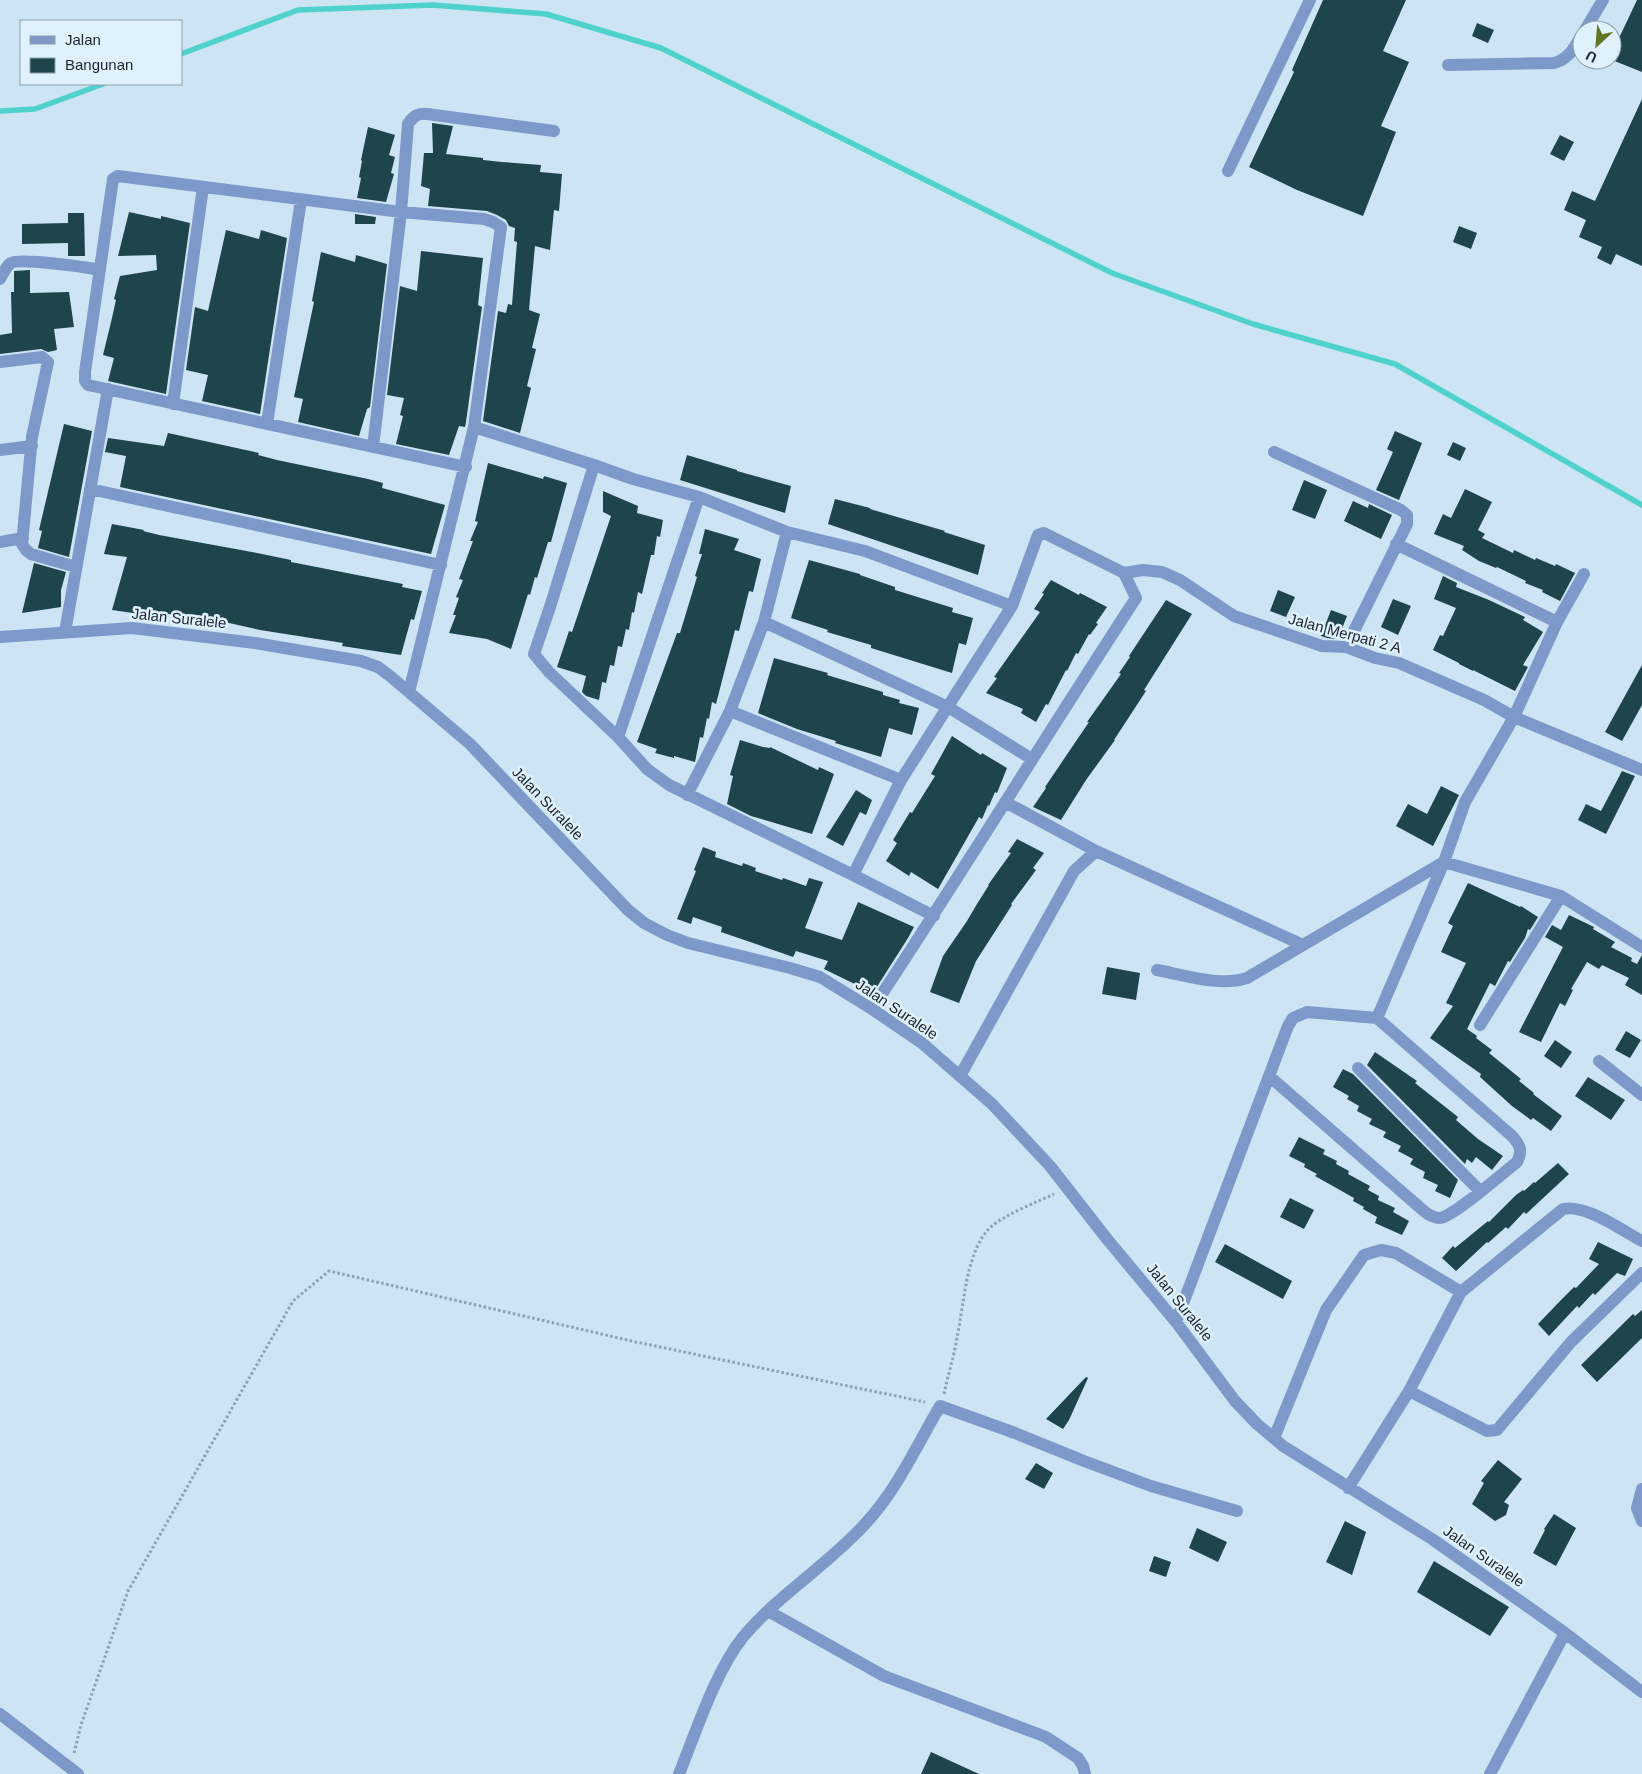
<svg xmlns="http://www.w3.org/2000/svg" width="1642" height="1774" viewBox="0 0 1642 1774" font-family="Arial,sans-serif">
<rect width="100%" height="100%" fill="#cce4f4"/>
<g fill="none" stroke-linecap="round" stroke-linejoin="round">
<path stroke="#4fd2cc" stroke-width="5.5" d="M181 54 298 10 433 5 546 14 661 48 1112 273 1253 324 1395 364 1642 505
M0 111 35 109 103 84"/>
</g>
<path fill="#1e444c" d="M1323 0H1406L1383 51 1409 62 1381 126 1396 132 1363 216 1297 190 1249 167 1294 72 1292 70Z
M1637 0H1642V72L1612 60V33L1620 36Z
M1477 23 1494 30 1488 43 1472 36Z
M1642 99V266L1616 254 1611 265 1597 258 1602 247 1579 237 1586 220 1564 210 1572 191 1595 201Z
M432 123 453 126 446 154 483 158V160L502 162 541 165 540 172 562 174 559 211 554 210 550 250 535 246 529 310 540 314 532 348 536 349 527 386 531 388 520 433 483 421 498 311 506 313 508 304 512 305 517 242 514 241 515 228 509 226 506 220 497 215 487 211 428 206 430 189 421 186 424 153H433Z
M368 127 395 135 389 155 395 157 391 173 394 174 386 202 357 198 361 178 359 177 362 161 361 160Z
M1560 135 1574 142 1564 161 1550 154Z
M129 212 161 219V216L190 223 166 394 108 381 114 358 103 355 112 318 116 300 114 299 120 276 157 270 156 255 118 256Z
M68 213H84L85 256H68V243L22 244V224L68 223Z
M355 214 376 217 375 224H355Z
M1459 226 1477 233 1471 249 1453 242Z
M226 230 259 239 261 230 287 238 260 414 202 401 208 375 186 370 195 307 208 311Z
M421 251 483 258 478 305 482 307 466 422 465 427 459 426 449 455 396 444 403 416 400 415 404 398 387 395 400 286 417 291Z
M321 252 355 262 356 255 387 264 370 407 367 409 359 436 298 422 303 399 294 397 314 302 312 301Z
M30 270V293L69 292 74 327 54 329 57 350 48 352 41 349 0 354V335L12 333 11 292H14V271Z
M64 424 92 431 69 557 38 548 42 531 39 530Z
M1395 431 1422 443 1399 500 1376 490 1393 452 1387 449Z
M168 433 259 453 258 455 277 460 368 479 383 483 382 488 445 505 431 554 120 487 126 456 105 452 108 438 164 446Z
M1453 442 1466 448 1460 461 1447 455Z
M687 455 737 470V471L791 486 785 513 680 480Z
M488 463 543 479 544 476 567 483 551 542H548L537 578 535 577 530 595 528 594 511 649 487 639 449 633 456 615H453L459 598 456 597 463 580 459 579 473 541H470L478 522 475 521Z
M1304 480 1327 490 1315 519 1292 510Z
M1465 489 1492 502 1478 530 1485 534 1482 538 1513 553 1514 550 1535 560 1536 558 1555 566 1556 564 1575 573 1560 601 1542 592 1543 590 1525 583 1526 581 1497 567 1496 568 1479 561 1462 550 1464 546 1434 534 1443 514 1451 518Z
M603 491 638 506 637 513 663 520 660 537 657 536 654 555H651L642 594 638 592 634 613 632 612 629 630 626 629 622 647 618 646 614 666 610 665 606 683 602 682 599 700 586 696 582 692 586 676 557 667 569 631 572 632 611 516 603 512Z
M835 499 870 508V509L945 531 944 532 985 545 978 575 828 524Z
M1353 501 1368 508 1369 504 1392 515 1381 539 1344 521Z
M112 524 144 530 143 531 159 535 257 553 291 560V562L403 584 402 587 422 591 414 620 411 619 401 655 342 646 343 643 260 630 220 621 168 614 167 616 147 613V615L112 610 127 557 104 554Z
M705 529 739 539 734 550 761 559 753 592 749 591 739 631 735 630 716 704 712 702 709 719 707 718 703 738 700 737 695 762 674 756V758L655 753 657 749 637 742 677 633H680L697 577 695 576 702 554H699Z
M809 560 860 574V575L895 587V590L953 608 952 612 973 618 966 645 959 643 952 673 871 648V645L827 632 828 630 791 618Z
M34 563 66 572 61 590V607L22 613Z
M1443 576 1457 583 1456 587 1489 600 1525 617 1523 620 1543 632 1523 665 1528 667 1515 691 1473 670V671L1459 664V663L1433 650 1440 635 1443 636 1456 608 1434 599Z
M1051 580 1079 595 1080 593 1107 607 1096 623 1098 624 1090 635 1089 634 1078 654 1076 653 1067 671 1066 670 1048 705 1046 704 1036 722 1021 713 1023 709 986 693 997 678 994 677 1040 612 1034 609 1044 594 1042 593Z
M1278 590 1295 597 1286 617 1270 611Z
M1393 599 1411 606 1398 635 1381 627Z
M1166 600 1192 614 1144 690 1146 691 1114 740H1115L1086 780 1061 820 1033 807 1046 788 1045 787 1089 722H1087L1121 674 1119 673 1130 657 1129 656Z
M1331 610 1347 616 1338 639 1327 638 1321 636Z
M774 658 828 673 827 675 883 692V695L900 700 899 703 919 708 912 735 889 728 881 757 835 743 836 741 797 729 758 713Z
M1642 665V705L1622 741 1605 732Z
M952 736 981 755 982 753 1007 768 997 793 995 792 989 806 988 805 982 819 979 817 938 889 911 872 909 876 886 861 897 843 893 840 910 812 912 813 935 776 931 774Z
M740 740 763 747 770 748V747L818 770 819 767 834 774 812 834 751 816 727 804 733 776 730 775Z
M1622 771 1635 776 1606 834 1578 820 1586 804 1601 811Z
M1441 786 1459 795 1433 846 1396 826 1408 804 1427 814Z
M856 790 872 800 866 815 860 812 843 846 826 837Z
M1017 839 1044 853 1033 868 1036 870 1011 904 1012 905 976 961 959 1003 930 992 943 956 967 921 977 904 989 885H988L1011 853 1008 852Z
M703 847 716 852 715 857 742 866 743 863 756 868 755 871 782 880 783 878 806 886 809 878 823 882 805 928 842 940 858 902 914 927 908 938 873 993 824 969 828 961 796 951 793 957 779 952 721 932 722 927 693 917 691 924 677 919 696 871 694 870Z
M1468 883 1520 907 1521 906 1538 917 1530 930 1528 929 1525 938 1510 962 1508 961 1495 986 1490 983 1467 1029 1477 1036 1476 1038 1492 1050 1489 1053 1521 1079 1519 1081 1534 1093 1533 1094 1562 1116 1551 1131 1533 1118 1531 1120 1512 1106 1480 1077 1481 1074 1430 1038 1453 1006 1446 1003 1466 963 1441 952 1453 926 1448 923Z
M1569 915 1594 927 1593 929 1615 942 1611 947 1632 958 1631 961 1637 964 1642 955V995L1625 985 1629 978 1602 965 1599 969 1587 962 1571 989 1573 990 1565 1006 1560 1003 1541 1042 1519 1032 1563 947 1545 937 1552 925 1561 930Z
M1107 967 1140 973 1136 1000 1102 994Z
M1626 1031 1641 1040 1630 1058 1615 1050Z
M1555 1040 1572 1052 1561 1068 1544 1056Z
M1375 1052 1417 1081 1415 1083 1458 1117 1456 1120 1478 1139 1503 1156 1492 1170 1476 1157 1472 1163 1467 1159 1465 1164 1367 1065Z
M1343 1069 1353 1074 1458 1180 1450 1198 1435 1191 1438 1185 1423 1178 1425 1172 1410 1164 1413 1159 1398 1151 1401 1146 1383 1137 1386 1132 1369 1124 1372 1119 1357 1111 1359 1106 1347 1099 1349 1096 1333 1087Z
M1588 1077 1625 1100 1611 1120 1575 1096Z
M1299 1137 1325 1150 1323 1154 1337 1161 1336 1164 1349 1171 1348 1174 1370 1186 1368 1190 1379 1196 1378 1200 1395 1208 1393 1212 1409 1221 1402 1235 1375 1223 1377 1217 1363 1209 1364 1207 1353 1201 1354 1198 1315 1176 1317 1174 1304 1167 1305 1164 1289 1156Z
M1558 1163 1569 1174 1526 1214 1524 1212 1508 1229 1506 1227 1488 1243 1487 1242 1456 1271 1442 1258 1453 1246 1455 1248 1488 1221 1489 1222 1516 1195 1523 1190 1524 1191 1534 1182 1535 1183Z
M1290 1198 1314 1210 1304 1229 1280 1217Z
M1598 1242 1633 1259 1625 1276 1617 1273 1595 1295 1593 1293 1579 1308 1577 1306 1549 1336 1538 1324 1561 1300 1574 1287 1576 1288 1599 1264 1589 1259Z
M1225 1244 1292 1281 1283 1299 1215 1262Z
M1642 1310V1338L1597 1382 1581 1365 1633 1314 1635 1316Z
M1086 1377 1088 1378 1069 1420 1063 1429 1046 1419Z
M1498 1460 1522 1479 1504 1502 1509 1505 1506 1515 1495 1521 1472 1504 1484 1483 1481 1481Z
M1036 1463 1053 1473 1044 1489 1025 1479Z
M1554 1514 1576 1528 1556 1566 1533 1553 1545 1530 1544 1529Z
M1345 1521 1366 1532 1352 1575 1326 1562Z
M1197 1528 1227 1542 1218 1562 1189 1548Z
M1154 1556 1171 1562 1166 1577 1149 1571Z
M1434 1561 1509 1607 1490 1636 1417 1592Z
M931 1752 979 1774H921Z"/>
<g fill="none" stroke-linecap="round" stroke-linejoin="round">
<path stroke="#8ea0ac" stroke-width="3" stroke-dasharray="2.5 2.5" stroke-linecap="butt" d="M944 1394C948 1375 954 1356 957 1338 964 1305 966 1248 992 1226 1006 1214 1037 1202 1054 1194
M74 1753 81 1725 128 1591 293 1301 329 1271 636 1342 925 1402"/>
<path stroke="#7c99c9" stroke-width="12" d="M1585 30 1603 0
M1448 65 1554 63C1569 59 1574 48 1582 35
M1228 171 1310 0
M0 279C3 274 6 266 11 263 21 258 85 267 100 270
M0 362 42 357 48 362 32 437 22 544 26 550 31 554 76 567
M173 404 203 187
M267 424 301 200
M474 427 594 465 633 479 699 497 787 532 865 551 1012 606
M373 447 401 212 408 124C413 116 418 113 427 114L554 131
M0 450 32 446
M1274 452 1401 510 1407 515V524L1346 647
M594 465 550 607 534 654 549 672 618 737 647 769 669 785 853 875 934 916
M90 489 441 565
M0 542 23 538
M1396 544 1557 622
M1124 573 1143 570 1162 572 1180 580 1234 616 1322 646 1346 647 1375 658 1399 663 1484 700 1514 717 1642 770
M764 622 948 707 1032 759
M65 632 108 389
M0 637 132 628 255 643 361 661 378 667 390 676 470 744 628 910 644 923 667 935 688 943 790 968 820 977 872 1009 922 1043 992 1104 1050 1166 1107 1239 1176 1322 1235 1401 1257 1424 1283 1446 1432 1539 1486 1577 1565 1633 1642 1692
M409 692 474 427 501 227 493 222 484 219 401 212 118 176 113 179 85 372V381L88 385 466 467
M730 711 901 780
M618 737 699 497
M687 795 730 711 764 622 787 532
M1005 802 1096 851
M853 875 901 780 1012 606 1038 535 1044 533 1124 573 1136 598C1047 734 962 873 872 1009
M1157 970C1185 975 1220 987 1247 978L1444 862 1561 896 1642 947
M1480 1025 1561 896
M1599 1061 1642 1095
M1358 1068 1480 1191
M960 1076 1074 871 1096 851 1303 945
M1269 1076 1425 1212C1429 1215 1434 1218 1440 1218 1454 1216 1503 1173 1517 1162 1523 1150 1520 1145 1512 1136L1377 1018
M1176 1322 1288 1026 1293 1018 1307 1012 1377 1018 1444 862 1465 802 1514 717 1557 622 1584 574
M1409 1391 1487 1431 1497 1430 1571 1342 1642 1273
M1274 1438 1326 1310 1364 1255 1381 1250 1396 1253 1461 1292
M1348 1488 1409 1391 1461 1292 1563 1209C1586 1204 1621 1230 1642 1241
M1642 1489 1637 1508 1642 1521
M768 1611 884 1676 1046 1737 1078 1758 1083 1766 1085 1774
M0 1714 78 1774
M679 1774C696 1732 715 1672 743 1637 779 1594 828 1565 865 1524 897 1490 917 1445 940 1406L1015 1433 1084 1461 1151 1486 1237 1511
M1490 1774 1565 1633"/>
</g>
<g text-anchor="middle" dominant-baseline="central" stroke-width="5" stroke-linejoin="round" paint-order="stroke">
<g font-size="15" fill="#1d252b" stroke="#def1fd">
<text transform="translate(179 618) rotate(6)">Jalan Suralele</text>
<text transform="translate(1345 633) rotate(15)">Jalan Merpati 2 A</text>
<text transform="translate(548 803) rotate(46)">Jalan Suralele</text>
<text transform="translate(897 1009) rotate(34)">Jalan Suralele</text>
<text transform="translate(1180 1302) rotate(51)">Jalan Suralele</text>
<text transform="translate(1484 1556) rotate(35)">Jalan Suralele</text>
</g>
</g>
<rect x="20" y="20" width="162" height="65" fill="#def1fd" stroke="#919fa9"/>
<rect x="30" y="36" width="25" height="8" fill="#7c99c9" stroke="#919fa9"/>
<text x="65" y="45" font-size="15" fill="#1d252b">Jalan</text>
<rect x="30" y="58" width="25" height="15" fill="#1e444c" stroke="#919fa9"/>
<text x="65" y="70" font-size="15" fill="#1d252b">Bangunan</text>
<g transform="translate(1597 45) rotate(206)"><circle r="24" fill="#def1fd" stroke="#919fa9"/>
<path d="M0-4L9 19L0 12L-9 19Z" fill="#627524"/>
<text y="-8" font-size="14" font-weight="bold" text-anchor="middle" fill="#1d252b">U</text>
</g>
</svg>
